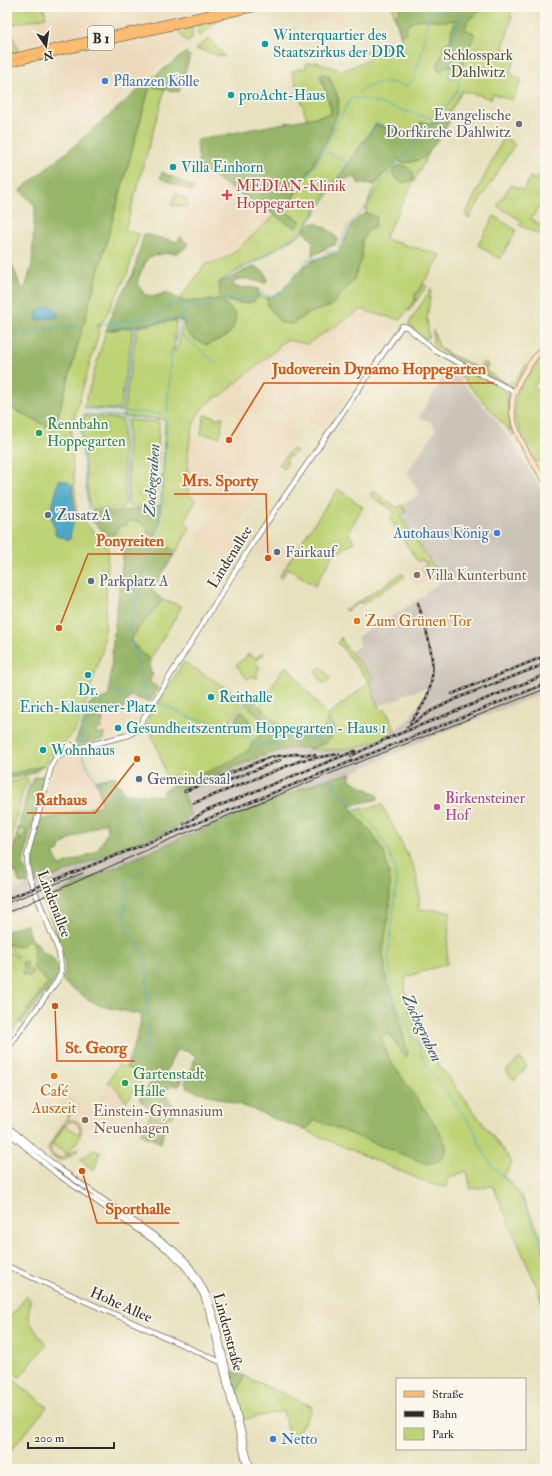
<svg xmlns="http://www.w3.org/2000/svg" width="552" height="1476" viewBox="0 0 552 1476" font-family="'IM FELL Double Pica',serif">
<rect width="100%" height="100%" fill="#fbf7ec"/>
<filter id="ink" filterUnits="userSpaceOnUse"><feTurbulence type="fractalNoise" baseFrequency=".025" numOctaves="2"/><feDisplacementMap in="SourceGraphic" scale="8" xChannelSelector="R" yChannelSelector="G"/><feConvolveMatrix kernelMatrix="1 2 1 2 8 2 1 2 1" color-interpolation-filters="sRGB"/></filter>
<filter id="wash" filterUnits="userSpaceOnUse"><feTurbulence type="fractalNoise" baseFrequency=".012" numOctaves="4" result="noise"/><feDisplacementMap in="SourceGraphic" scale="16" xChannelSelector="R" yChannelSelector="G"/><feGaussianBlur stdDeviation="0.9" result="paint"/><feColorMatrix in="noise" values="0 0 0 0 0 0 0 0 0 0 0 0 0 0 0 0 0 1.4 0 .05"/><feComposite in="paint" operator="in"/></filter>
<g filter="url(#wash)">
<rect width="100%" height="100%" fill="#e7e1be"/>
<path fill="#ecd8ba" d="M75 7H189L191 12 150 23 18 52 10 25 76 12Z
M303 7H336L346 27 333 33 329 21 307 26Z
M177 30 188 43 74 135 60 127 44 60Z
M534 97 545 98V155L525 145 537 117 540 102 533 100Z
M207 138 262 208 274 216 231 255 218 261 208 264 180 236 190 200 158 184 162 172 193 187Z
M362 309 373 318 398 324 322 430 309 422 289 419 287 416 271 417 267 411 260 410 256 414 219 411 222 395 278 348 279 344 287 340 307 344Z
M239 417 285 422 289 425 288 427 298 433 265 481 263 487 233 528 250 540 234 565 201 543 196 536 213 512 188 494V455L190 437 220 441Z
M263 536 293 555 282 572 252 553Z
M421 560 428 564 422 568 429 580 417 588 405 570Z
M153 674 163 679 158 688 149 682Z
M130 696 150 702 132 729 105 739 103 733 97 734 96 730 102 728 101 723 103 722 101 715 123 708Z
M79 753 98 784 101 805 41 820 56 763 61 758Z
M46 1080 57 1087 62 1089 93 1113 98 1106 99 1101 105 1092 104 1091 107 1086 106 1085 108 1082 117 1089 126 1102 96 1137 86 1131 76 1146 81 1150 71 1157 57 1163 41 1150 56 1132 53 1129 63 1115 35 1094Z
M139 1099 152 1112 140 1134 118 1124Z
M325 1299 345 1307 340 1323 319 1310Z"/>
<path fill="#cbc3b8" d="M449 368 493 416 513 444 545 496V692L420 742 352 773 320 781 172 842 7 915V894L25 887 24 882 29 884 30 887 35 885V882L42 881 177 827 190 815 181 788 265 755 289 748 320 751 348 749 367 744 386 736 408 720 422 700 428 688 402 695V698L378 706 370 681 373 679 350 652 361 645 357 637 376 624 377 626 425 595V593L441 582 440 578 400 516 398 508 420 494 407 473 436 429 431 422 419 417Z"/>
<path fill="#bed376" stroke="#747f50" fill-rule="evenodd" d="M7 7H44L46 17 10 25 18 52 7 55Z
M392 7H514L510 16 512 17 503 48 517 55 510 71 513 76 522 80 512 100 493 94 491 99 479 95 462 91 450 112 441 117 437 122 427 124 420 123 408 134 376 125 301 234 219 282 221 299C233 302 250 308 259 296L267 298 268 306 281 323 292 324 307 314 331 306 346 289 354 279 361 248 362 241 367 232 375 225 377 217 366 213 367 206 375 184 387 170 392 168 398 157 402 163 416 161 424 157 430 151 384 239 441 255 432 270 415 295V299L400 320 371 313 362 309 307 344 287 340 279 344 278 348 222 395C183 407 188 462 188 494L196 500 185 521 190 528 176 552 160 542 151 546 158 530 161 505 165 420 123 416 137 327 176 320 174 352 177 348 184 322 185 327 235 318 236 315 220 299 184 302 180 299 207 262 208 264 218 261 231 255 274 216 284 212 313 165 337 115 339 100 329 76 320 75 331 109V114L307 119 292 71 306 68V64L316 62 342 71 369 59 365 51 402 41Z
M217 21 216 23H214L200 36 198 35V25Z
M191 27C194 33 193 38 188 43L177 30Z
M209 38 225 57 196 49Z
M150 86 165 89 125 230 139 234 128 272 104 320 102 323H98L97 327 101 325 71 429V441L77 517 84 521 108 548 105 631 102 652 82 714 74 733 55 753 48 756 49 760 43 766 7 775V406L54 430Z
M504 137 515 144 469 218 465 215Z
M542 170 545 172V183L537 196 545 200V207L540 205 531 219 536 221 535 223 545 227V237L519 225 522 221 497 206 511 185 524 190 530 177 537 180Z
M176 193 188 200 187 207 171 205Z
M494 216 516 230 500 259 478 245Z
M424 284 427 286 408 312 416 300V295Z
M431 289 427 319 429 336 426 340 409 325V323Z
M133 327 120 410 84 407 106 331Z
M433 330 440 348 444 351 478 368 484 361 485 362 481 371 446 354 433 345Z
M545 352V371L533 387 545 396V459L538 462 535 461C519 428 506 416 523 378L526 379Z
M443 356 506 390 505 393C508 397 511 427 509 431Z
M487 363H488L486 370 487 372 508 384 515 380 527 364 516 384 510 387 509 386 482 373Z
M508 392 510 396 515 433 512 436 510 432 511 427Z
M204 415 214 417V418L219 419 220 417H223L220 437 201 434Z
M85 416 122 419 125 505 123 507 93 510 89 505 81 423Z
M128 420 159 422 156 505 128 506Z
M291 449 293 450 294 449 297 451 292 456 288 457 286 461 288 462 284 469 279 465Z
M338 489 363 507 348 532 354 542 333 555 315 586 288 568 282 578 279 577 305 537Z
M373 491 398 508 402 505 406 512 400 516 439 575 429 580 422 568 428 564 421 560 418 562 390 519 393 517 394 511 370 495Z
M135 520C142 523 148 527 149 536L141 547 127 549C122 545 121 540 116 538L113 540 112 534 117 532 119 527 126 525 129 521Z
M401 574H403L405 577 362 604 360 602 346 611 344 609H348Z
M163 600 182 606 150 660 130 641 139 627Z
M341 637 345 646 374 679 370 682 378 706 382 711 386 710 395 730C370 748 338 753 308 749 323 747 343 735 329 718L322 736 288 734 260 706 282 670 287 666 328 717 330 713 369 683 368 680 338 643Z
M263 653 264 654 255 661 260 668 256 675 258 677 256 679 253 676 247 679 236 665 249 654 255 658Z
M184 662 244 699 230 722 237 726 244 713 239 712 245 703C250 708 266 723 269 728L257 738 262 741 237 758 223 766 178 784 183 777 173 775 166 776 158 749 149 730 147 724 149 717Z
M321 667 331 679 324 684 315 672Z
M27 778 29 781 23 791 7 856V783Z
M382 805 415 870 419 890V909L450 911 447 952V964L406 977C402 997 416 1032 427 1049L512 1162 504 1176 521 1195 545 1244V1311L536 1285 493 1186 471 1189 467 1171 448 1178 447 1187 430 1184 305 1130 316 1120 235 851 381 1035 389 1033 405 1057 398 1013 386 977 383 951 390 905 372 833 353 811Z
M24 828 26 832 22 841H20C20 837 17 835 19 830Z
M30 938 35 948 32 956 35 959 38 974 44 977 48 982 10 1034 7 1033V952L13 954 16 958 18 957 7 946V944C20 948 21 947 30 938Z
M520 1058 527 1066 517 1078 514 1080 506 1071Z
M118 1065 142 1073 138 1078 142 1082 126 1102 117 1089 108 1082Z
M70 1113 71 1114 67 1120C72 1120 76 1120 79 1123 87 1133 72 1147 67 1155L77 1149 78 1151 61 1161V1159C53 1159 49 1155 48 1148ZM72 1121C78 1123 81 1128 79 1134L65 1125 52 1144 67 1154 61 1158 55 1157 51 1152V1145L64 1125Z
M94 1150 101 1153 99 1154 94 1171 80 1160Z
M27 1296 30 1299C30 1304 29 1310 29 1314 29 1325 40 1337 47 1344L20 1377 7 1370V1321Z
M7 1374 47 1407 7 1455Z
M244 1376 311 1406 312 1409 298 1432 290 1441 283 1411 242 1420 236 1396Z"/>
<path fill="#96b567" stroke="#607049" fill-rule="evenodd" d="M400 7H482C476 19 468 14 465 30L473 32 475 36 464 55V63L452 66H447L442 71 438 70 437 66 443 53V45L451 41V32L456 20C443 24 422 16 414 21 411 22 409 25 406 27V33L401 36 395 15 400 13Z
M186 52 190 56 179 92 150 86 54 430 7 406V253L22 289 26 286 32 264 35 206 20 190 68 151 150 80ZM37 311 57 317 37 319Z
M320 74H325L328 76C331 83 337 91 338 99 344 121 297 191 284 211L301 221 295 228 199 168 197 140 331 114V109Z
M450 112C451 114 451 116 451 118 448 126 430 152 424 157 419 161 406 164 400 162L398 158 392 168 381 176 378 182 369 185 358 183 356 178C347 176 340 181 334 187L333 186 376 125 408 134 420 123 426 122 427 124 437 122 441 117Z
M398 166H405L414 173 413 180 404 183 396 179 393 174V170Z
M162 172 193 187 191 191 160 178Z
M366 213 377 217 375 225 367 232 362 241V258L354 279 346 289 331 306 307 314 292 324 281 323 268 306 267 298C283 296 291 277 303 267 313 259 326 255 338 253 345 243 347 228 356 220 358 217 363 215 366 213Z
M315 223C326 227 331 231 338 239L335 245C325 247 321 253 312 255L313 242 304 233C306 227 308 224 315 223Z
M144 234 178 242 180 236 189 245 177 253H167L148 257 138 279V285L145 295 156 296 166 292 184 302 220 299 219 282C232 280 243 270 255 266L264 272 267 278 266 283C253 282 243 274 233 283L234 286C242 290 251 285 259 290 259 311 234 301 221 299L236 315 233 329 227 336 207 345C195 340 185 336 184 322L176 320 106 331 115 306 133 274Z
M161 505 158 530 151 545 160 542 176 552 152 590 163 600 139 627 130 641 150 660V672L153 674 149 682 158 688 150 702 130 696 123 708 102 715 103 722 101 723 102 728 96 730 97 734 103 733 105 739 77 745 75 743 90 703 109 696 113 642 123 557V546L127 549 141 547V542L146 540 149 536C148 526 139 519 129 521L126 525 119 527 117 532 106 537C102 527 91 522 85 513L88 512 127 510Z
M249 696 289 734H321L328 718 333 723V733L329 740 325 743 313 748H289L265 755 181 788 190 815 177 827 42 881 35 882 32 859 41 820 101 805 98 784 95 782 97 780 116 776V783L122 788 123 794 164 796 163 790 169 788 177 779 178 784C203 773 228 765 250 749 252 739 262 735 269 728 266 723 250 708 245 703ZM106 822 107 833 98 849 93 853 60 866 53 853 59 851 62 845 74 837Z
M239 712 244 713 250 722 247 724 235 726 233 724Z
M43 766C33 776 20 776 7 779V775Z
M352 773 349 779 376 794 379 799 350 805 353 811 372 833 384 853 390 879V905L383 951 386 977 398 1013 408 1054 405 1057 389 1033 381 1036C383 1042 384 1050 388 1056 397 1074 446 1134 446 1147 446 1159 437 1163 427 1164L316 1120 305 1130 272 1118 252 1109 187 1088 185 1082 196 1056 189 1052 177 1049 165 1074H158L155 1076 172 1082 181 1080V1084L178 1086 172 1085 164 1092 176 1109 173 1118 168 1117 161 1143 140 1134 152 1112 139 1099 146 1090 154 1077 126 1067 137 1037 142 1015 101 1006 89 1000 62 981 65 969 64 959 47 907 45 906 42 900 172 842 320 781Z
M42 776 44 777 23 862 29 884 19 882 16 872 8 871 28 789 35 777ZM24 828 26 832 20 841C20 837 17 835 19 830Z
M25 924 27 925 30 938C21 947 20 948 7 944V931Z
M31 940H33L38 944 41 951 50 955 59 968 56 979 22 1024 19 1023 20 1020 48 982 44 979V977C37 973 30 967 35 959L32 956 35 948Z
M23 961 27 963V967L30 970H32L33 973 29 977 26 974 25 975 22 974V971L25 969 22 965Z
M231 1370 244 1376 236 1396 230 1371Z"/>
<path fill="#4ba8c9" stroke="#3b6a7a" d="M49 305 55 309 59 314 57 317 37 320V311Z
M59 480C65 481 70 481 73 487L72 489 73 490 72 492C76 508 75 520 70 536L71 538 68 540 63 537H59L54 533 56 531 52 521V508Z"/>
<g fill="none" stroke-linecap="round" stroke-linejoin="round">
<path stroke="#4ba8c9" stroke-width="1" d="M416 72 422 52 429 14 446 7
M358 93C365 87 379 81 388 82 400 83 409 93 415 76
M370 101 436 120
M327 152 346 162
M305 179 316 164 347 105 351 99 357 98 365 100
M219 282 243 267 259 261 302 230 348 162 376 123 410 134 418 138
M98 325 159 315 171 302 189 305 195 308 208 305 221 299 238 301 252 298 260 293 267 296 279 294C288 282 299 272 308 259L321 258 327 252H336L338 250 343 236 348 225 369 204 381 185 418 138 433 125 447 105 452 99 458 89 459 84 457 80 449 77V74L451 52 454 43 453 36 465 7
M106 329 182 318
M178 332 219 365
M7 342 24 333 78 326
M86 409 162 414
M122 412 135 325
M167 413 171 352C179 338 179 320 188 306
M125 418 127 503
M88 509 80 423 84 414 160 419
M114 693 130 694 147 696
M152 698 147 696 142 683 129 628C130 619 132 612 135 604 137 598 140 595 140 588L148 558 160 524 167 420
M159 703 191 718 211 722 227 728
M229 729 255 741 259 746 292 737 317 739 319 743
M80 745C82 734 83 723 91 714 94 710 99 708 103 703
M81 754 96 781 108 792 135 796 137 799 136 820 145 833
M333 778 336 793C357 804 373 824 385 844 389 851 390 859 395 866L394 874 397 879 388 955 393 991 400 1014 404 1019 412 1037 417 1041 424 1062 473 1128 484 1153 493 1167 500 1173 519 1193 545 1252
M142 870 141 873 126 882 129 895 124 912 127 932 136 942 146 959 148 1015
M127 1067 135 1057 146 1054 149 1025"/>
</g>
</g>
<g filter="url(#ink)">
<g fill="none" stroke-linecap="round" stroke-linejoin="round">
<g stroke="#6d6b5e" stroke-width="6">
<path id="tertiary" d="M74 749 129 735 137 729 254 541 402 326 407 327 436 351 515 392
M7 1049 57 981 61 973V966L59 952 30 879 27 866V856L52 764C55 757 61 754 67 751L69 753H72L74 751V747L71 745 68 746 67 751
M7 1126 57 1167 173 1249 186 1261 198 1278 206 1293 214 1315 251 1469
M7 1131 57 1174 169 1251 182 1263 195 1281 203 1295 210 1315 247 1469
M7 1266 223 1363"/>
</g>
<g stroke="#6d6b5e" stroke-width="6">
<path id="secondary" d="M545 344C533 360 520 375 514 394 505 424 530 457 545 481"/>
</g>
<g stroke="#6d6b5e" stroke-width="7">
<path id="primary" d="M7 58 237 7
M7 64 260 7"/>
</g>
<use href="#tertiary" stroke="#fff" stroke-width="4.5"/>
<use href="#secondary" stroke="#ffe4c6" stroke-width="5"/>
<use href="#primary" stroke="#febc70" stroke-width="5.5"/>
<path stroke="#2b2b2b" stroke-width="1" d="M7 903 83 873
M7 913 171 839 324 776 545 689"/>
<g stroke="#2b2b2b" stroke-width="2.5">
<path id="rail" d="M452 694 545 656
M410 722C446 684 431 647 418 603
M407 727 431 711 460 697 545 664
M351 756 384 740 545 675
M227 781 280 760
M185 791 270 757 295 754 315 755
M194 803 302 760 339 754
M184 824 206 811 355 751
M7 899 545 684"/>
</g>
<use href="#rail" stroke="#fbf7ec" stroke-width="1" stroke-dasharray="3" stroke-linecap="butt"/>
</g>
</g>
<g fill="#0f9aa8" stroke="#fbf7ec" stroke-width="1.5">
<circle cx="265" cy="44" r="4"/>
<circle cx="231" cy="95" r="4"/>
<circle cx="173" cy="167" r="4"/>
<circle cx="88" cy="675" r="4"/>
<circle cx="211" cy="697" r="4"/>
<circle cx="118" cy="728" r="4"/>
<circle cx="43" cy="750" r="4"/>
</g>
<g fill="#3f7fe0" stroke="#fbf7ec" stroke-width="1.5">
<circle cx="105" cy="81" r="4"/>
<circle cx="497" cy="533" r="4"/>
<circle cx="273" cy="1439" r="4"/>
</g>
<circle fill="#6b7280" stroke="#fbf7ec" stroke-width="1.5" cx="519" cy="124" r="4"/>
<path fill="#e0444e" stroke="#fbf7ec" stroke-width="1.5" d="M225 189h4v4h4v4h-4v4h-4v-4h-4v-4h4z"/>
<g fill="#2e9e5b" stroke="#fbf7ec" stroke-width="1.5">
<circle cx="39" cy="433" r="4"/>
<circle cx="125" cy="1083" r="4"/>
</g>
<g fill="#5c6f8a" stroke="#fbf7ec" stroke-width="1.5">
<circle cx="48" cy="515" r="4"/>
<circle cx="277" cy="552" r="4"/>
<circle cx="91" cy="581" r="4"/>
<circle cx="139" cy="779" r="4"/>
</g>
<g fill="#8d6e63" stroke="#fbf7ec" stroke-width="1.5">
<circle cx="417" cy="575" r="4"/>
<circle cx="85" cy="1120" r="4"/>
</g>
<g fill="#e8710a" stroke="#fbf7ec" stroke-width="1.5">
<circle cx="357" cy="621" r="4"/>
<circle cx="54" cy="1076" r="4"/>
</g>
<circle fill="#d1479c" stroke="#fbf7ec" stroke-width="1.5" cx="437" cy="807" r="4"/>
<g text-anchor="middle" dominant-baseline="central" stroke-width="3.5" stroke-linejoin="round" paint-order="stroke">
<rect fill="#fbf7ec" stroke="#696865" stroke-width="1" x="88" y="26" width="26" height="24" rx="3"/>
<g font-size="14" font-weight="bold" fill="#2b2b2b">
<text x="101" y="38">B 1</text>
</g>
<g font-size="15" fill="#0d838f" stroke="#fbf7ec" text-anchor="start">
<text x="273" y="35">Winterquartier des<tspan x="273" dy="17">Staatszirkus der DDR</tspan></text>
<text x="239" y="95">proAcht-Haus</text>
<text x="181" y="167">Villa Einhorn</text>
<text x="88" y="690" text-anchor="middle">Dr.<tspan x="88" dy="17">Erich-Klausener-Platz</tspan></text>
<text x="219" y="697">Reithalle</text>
<text x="126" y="728">Gesundheitszentrum Hoppegarten - Haus 1</text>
<text x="51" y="750">Wohnhaus</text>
</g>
<g font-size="15" fill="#50553e" stroke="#fbf7ec">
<text x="478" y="55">Schlosspark<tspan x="478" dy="17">Dahlwitz</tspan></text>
</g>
<g font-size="15" fill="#366cbe" stroke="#fbf7ec" text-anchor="start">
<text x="113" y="81">Pflanzen Kölle</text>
<text x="489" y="533" text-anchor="end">Autohaus König</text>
<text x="281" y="1439">Netto</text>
</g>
<g font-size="15" fill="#5b616d" stroke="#fbf7ec" text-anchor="end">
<text x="511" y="115">Evangelische<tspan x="511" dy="17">Dorfkirche Dahlwitz</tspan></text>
</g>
<g font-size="15" fill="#be3a42" stroke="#fbf7ec" text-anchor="start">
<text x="236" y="186">MEDIAN-Klinik<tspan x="236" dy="17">Hoppegarten</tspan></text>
</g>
<g font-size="15" fill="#27864d" stroke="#fbf7ec" text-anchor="start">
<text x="47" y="424">Rennbahn<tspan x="47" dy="17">Hoppegarten</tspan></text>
<text x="133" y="1074">Gartenstadt<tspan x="133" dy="17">Halle</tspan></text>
</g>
<g font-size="15" fill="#4e5e75" stroke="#fbf7ec" text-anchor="start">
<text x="56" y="515">Zusatz A</text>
<text x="285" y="552">Fairkauf</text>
<text x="99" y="581">Parkplatz A</text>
<text x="147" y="779">Gemeindesaal</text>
</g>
<g font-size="15" fill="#2b2b2b" stroke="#fbf7ec">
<text transform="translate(230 557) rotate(-58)">Lindenallee</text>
<text transform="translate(54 904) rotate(69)">Lindenallee</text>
<text transform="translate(121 1305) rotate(24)">Hohe Allee</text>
<text transform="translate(228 1332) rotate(75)">Lindenstraße</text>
</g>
<g font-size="15" fill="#785e54" stroke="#fbf7ec" text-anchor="start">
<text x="425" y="575">Villa Kunterbunt</text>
<text x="93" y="1111">Einstein-Gymnasium<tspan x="93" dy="17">Neuenhagen</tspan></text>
</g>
<g font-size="15" fill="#c56008" stroke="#fbf7ec" text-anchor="start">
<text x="365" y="621">Zum Grünen Tor</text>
<text x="54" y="1091" text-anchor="middle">Café<tspan x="54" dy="17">Auszeit</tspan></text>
</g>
<g font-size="15" fill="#b23c85" stroke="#fbf7ec" text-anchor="start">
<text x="445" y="798">Birkensteiner<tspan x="445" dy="17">Hof</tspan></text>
</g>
<g font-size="16" font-style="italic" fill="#385d6a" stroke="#fbf7ec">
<text transform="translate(152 480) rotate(-86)">Zochegraben</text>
<text transform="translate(422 1028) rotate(65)">Zochegraben</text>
</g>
</g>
<path fill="none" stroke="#d5540f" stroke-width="1.5" d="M229 440L264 383H494M268 558L266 494H174M59 628L88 554H172M137 759L95 813H27M55 1006L57 1061H135M82 1171L97 1223H179"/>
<g fill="#d5540f" stroke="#fbf7ec" stroke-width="1.5">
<circle cx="229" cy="440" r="4"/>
<circle cx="268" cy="558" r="4"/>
<circle cx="59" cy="628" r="4"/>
<circle cx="137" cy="759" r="4"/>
<circle cx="55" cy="1006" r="4"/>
<circle cx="82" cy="1171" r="4"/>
</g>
<g font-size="16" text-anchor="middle" font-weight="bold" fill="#d5540f" stroke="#fbf7ec" stroke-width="3.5" stroke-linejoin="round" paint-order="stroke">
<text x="379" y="374">Judoverein Dynamo Hoppegarten</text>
<text x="220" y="486">Mrs. Sporty</text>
<text x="130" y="546">Ponyreiten</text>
<text x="61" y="805">Rathaus</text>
<text x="96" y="1053">St. Georg</text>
<text x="138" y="1214">Sporthalle</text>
</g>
<rect width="552" height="1476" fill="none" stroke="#fbf7ec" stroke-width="24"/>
<rect x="396" y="1378" width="130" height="72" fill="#fbf7ec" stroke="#a8a59f"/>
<rect x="404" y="1391" width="20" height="6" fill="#febc70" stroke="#a8a59f"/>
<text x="432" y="1398" font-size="12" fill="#2b2b2b">Straße</text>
<rect x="404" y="1411" width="20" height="6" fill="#2b2b2b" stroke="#a8a59f"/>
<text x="432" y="1418" font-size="12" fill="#2b2b2b">Bahn</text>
<rect x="404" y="1428" width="20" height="12" fill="#bed376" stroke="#a8a59f"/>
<text x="432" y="1438" font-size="12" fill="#2b2b2b">Park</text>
<g transform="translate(46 46) rotate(167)" stroke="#fbf7ec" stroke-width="3" paint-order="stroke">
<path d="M0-3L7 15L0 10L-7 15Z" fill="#2b2b2b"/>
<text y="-6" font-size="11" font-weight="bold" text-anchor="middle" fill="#2b2b2b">N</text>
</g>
<path d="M28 1442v6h86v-6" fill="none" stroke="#2b2b2b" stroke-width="2"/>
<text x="34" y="1442" font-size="12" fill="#2b2b2b" stroke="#fbf7ec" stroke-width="3" paint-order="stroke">200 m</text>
</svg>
